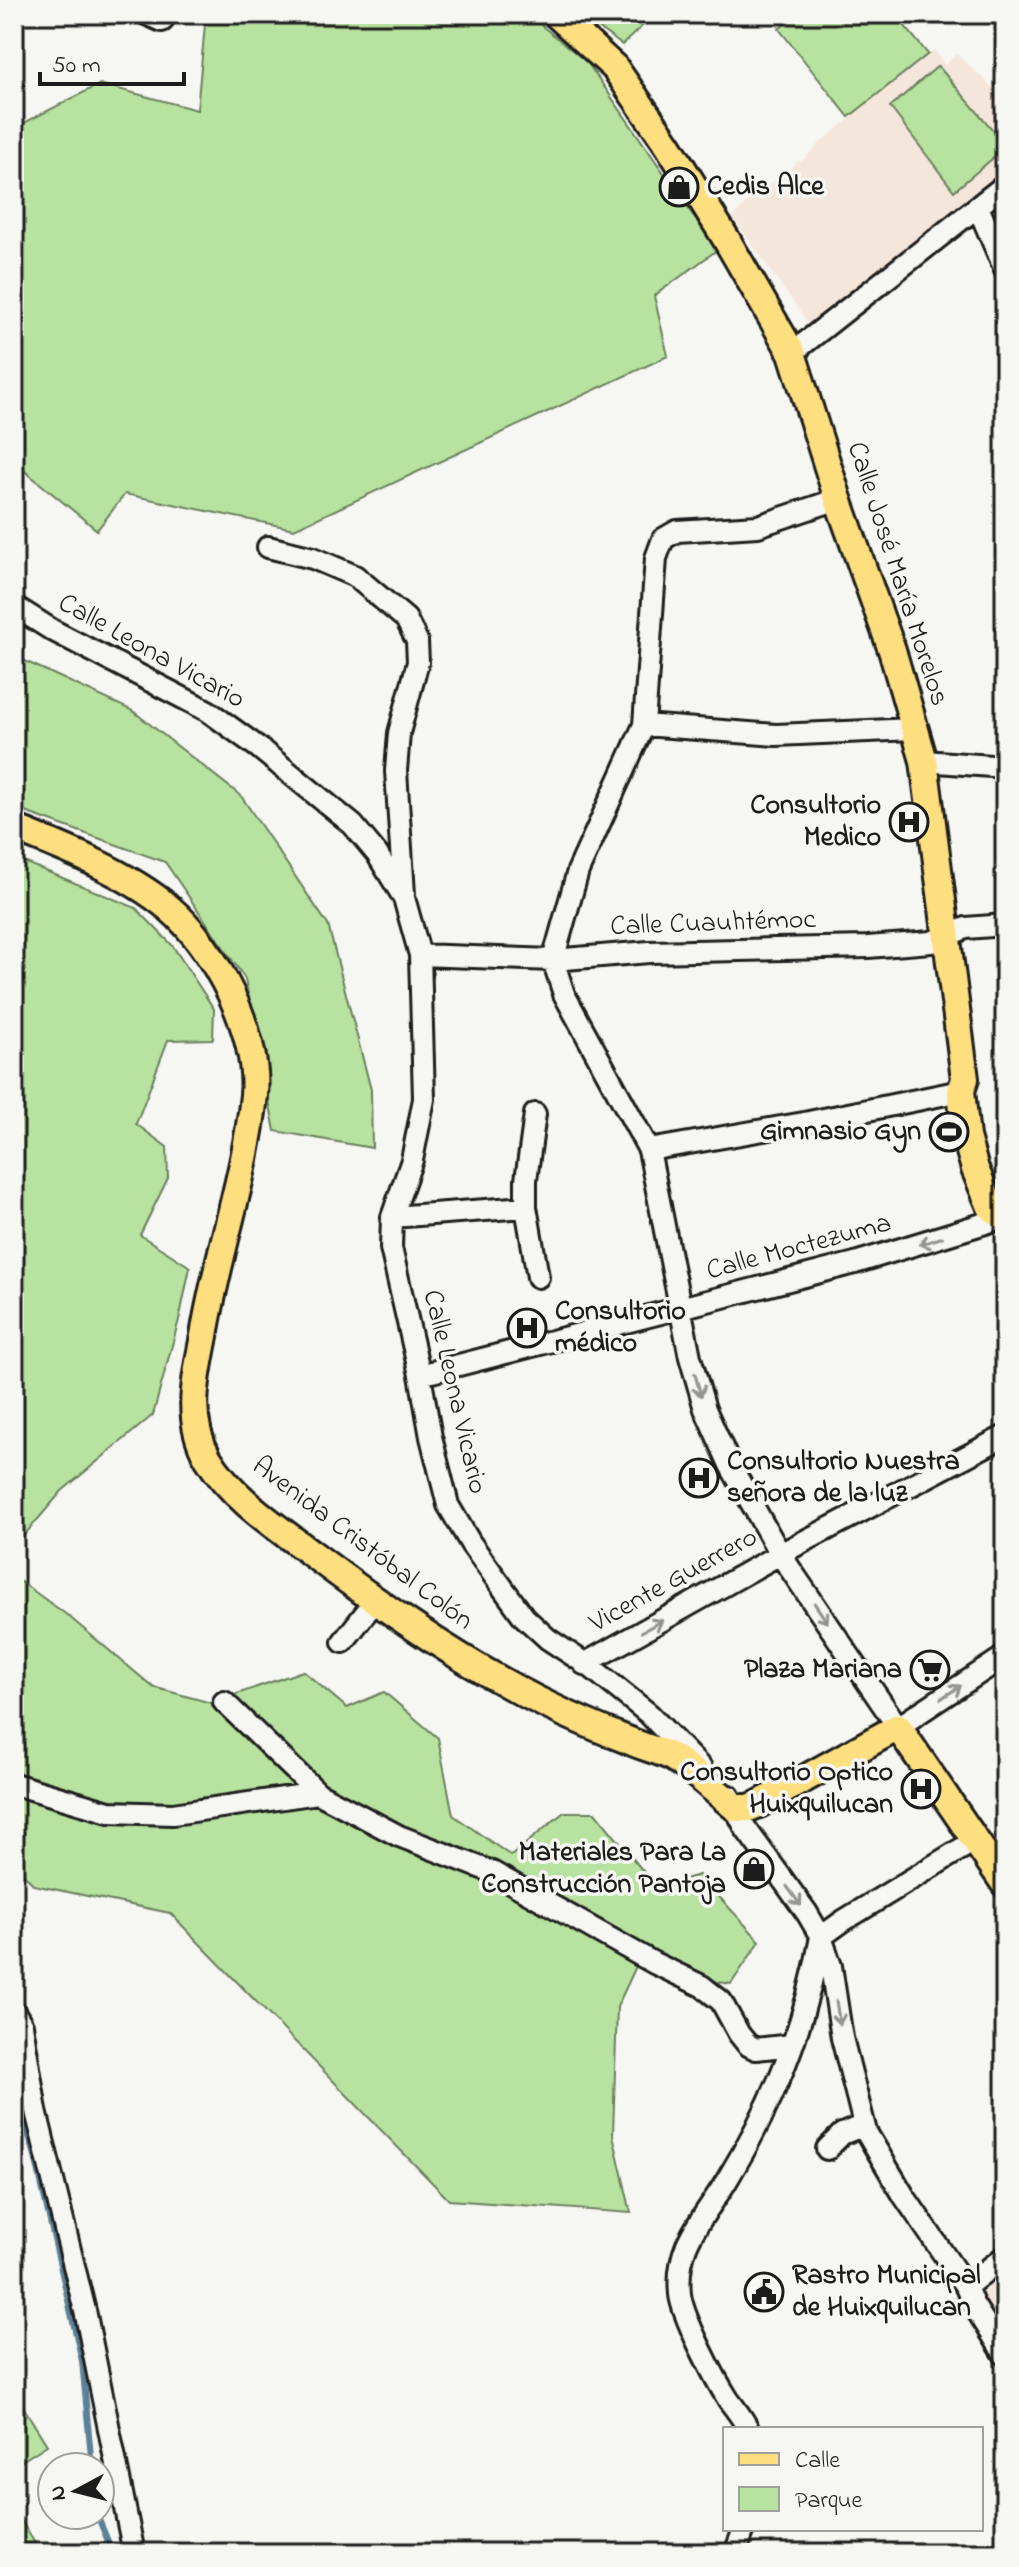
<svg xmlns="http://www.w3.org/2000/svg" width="1019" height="2567" viewBox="0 0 1019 2567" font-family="'Indie Flower',sans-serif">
<rect width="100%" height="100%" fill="#f6f6f2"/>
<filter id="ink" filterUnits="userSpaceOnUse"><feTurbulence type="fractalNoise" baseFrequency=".0125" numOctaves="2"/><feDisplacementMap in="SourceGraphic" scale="16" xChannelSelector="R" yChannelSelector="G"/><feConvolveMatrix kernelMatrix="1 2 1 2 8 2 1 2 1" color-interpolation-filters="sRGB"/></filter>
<g filter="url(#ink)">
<path fill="#f5e6db" d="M934 50 945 65 957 54 1005 99V176L812 329 733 217 755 195 757 196 778 177 779 178 799 160 801 162 821 142Z
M1005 2274V2338L981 2294Z"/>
<path fill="#b8e29f" stroke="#6a7f5e" stroke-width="2" d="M206 14H527L587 62 717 250 654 296 668 356 294 529 125 494 97 530 21 468 14 473V128L100 84 197 110Z
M579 14H655L622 45Z
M797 14H895L928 54 849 117 779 29Z
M938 66 1005 144V148L954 191 890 107Z
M14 656 133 711 241 796 328 925 371 1090 372 1148 275 1131 245 979 165 862 14 808Z
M14 858 136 908 172 945 214 1009 213 1039 168 1040 136 1124 167 1147 168 1178 140 1235 190 1267 180 1316 153 1415 62 1491 14 1547Z
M14 1577 67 1615 153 1687 211 1703 303 1671 347 1708 384 1692 438 1738 453 1815 511 1856 564 1812H595L656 1887 699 1875 760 1941 731 1984 706 1980 645 1947 617 2007 613 2135 631 2213 449 2200 170 1913 34 1885 14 1864Z
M14 2392 47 2445 14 2466Z
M17 2514 41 2553H14V2516Z"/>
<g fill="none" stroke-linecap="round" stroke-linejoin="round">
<path stroke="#5b8095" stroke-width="6" d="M14 2089 34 2152 82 2361 92 2467
M97 2515 113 2553"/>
<g stroke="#1c1c1c" stroke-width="26">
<path id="minor" d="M146 14 162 21
M978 207 1005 270
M792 353 1005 185
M838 499 758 526 677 531 663 539 656 558 644 725 578 871 553 960 564 994 649 1150 690 1357 705 1409 730 1465 780 1554 898 1727 1005 1656
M268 547 313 558 355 576 406 619 417 641 418 662 399 733 396 771 404 894
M14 606 52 630 208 711 259 748 353 825 377 854 404 898 420 955 424 1099 412 1160 392 1217 391 1248 420 1375 431 1437 448 1505 471 1544 524 1617 548 1639 592 1668 649 1714 701 1768
M644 725 776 735 914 729
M924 761 1005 767
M420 955 553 960 649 952 868 947 931 942 966 928 1005 925
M535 1114 526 1180V1207L538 1277
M649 1150 804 1123 961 1091
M392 1217 526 1207
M420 1375 855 1263 1005 1217
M343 1642 375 1601
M584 1664 780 1554 1005 1436
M224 1702 318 1793
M14 1784 109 1812 173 1814 318 1793 399 1836 492 1872 654 1963 702 1986 721 2001 739 2034 748 2045 756 2049 792 2045
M729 1796 746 1829 807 1913 821 1937 831 1966 842 2038 866 2132 904 2196 966 2287 973 2304 1005 2355
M821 1937 843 1921 974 1841
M14 2011 22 2025 36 2111 86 2315 134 2553
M827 2149 842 2134 864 2125
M966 2287 1005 2256
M748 2429C743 2418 735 2409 728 2399 715 2379 682 2316 680 2294 675 2243 703 2220 727 2180 747 2147 765 2112 780 2077 799 2032 812 1985 821 1937
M735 2553 744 2529"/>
</g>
<g stroke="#1c1c1c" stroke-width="32">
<path id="major" d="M556 14 615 68 668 145 725 237 792 353 838 499 892 650 924 761 965 1079 961 1091 966 1137 975 1169 991 1207 1005 1217
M14 828C65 848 127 873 169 908 214 946 260 1035 254 1095 246 1176 217 1255 204 1336 196 1378 185 1418 208 1458 231 1497 275 1526 311 1553 375 1601 439 1647 509 1685 548 1707 589 1725 630 1741 643 1747 657 1750 670 1756 690 1767 717 1793 736 1808H749L759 1804 898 1727 1005 1884"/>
</g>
<use href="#minor" stroke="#f6f6f2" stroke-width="20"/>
<use href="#major" stroke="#fedf80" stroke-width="26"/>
</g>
<defs><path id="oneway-shaft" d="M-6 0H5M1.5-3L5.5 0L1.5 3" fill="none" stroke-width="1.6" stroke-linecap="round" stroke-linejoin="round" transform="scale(2)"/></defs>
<g stroke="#949492">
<use href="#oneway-shaft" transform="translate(931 1241) rotate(162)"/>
<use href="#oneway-shaft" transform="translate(698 1385) rotate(74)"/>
<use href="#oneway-shaft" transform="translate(821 1613) rotate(56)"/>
<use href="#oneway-shaft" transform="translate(652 1626) rotate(-29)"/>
<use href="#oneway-shaft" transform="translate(951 1692) rotate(-33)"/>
<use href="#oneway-shaft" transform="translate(794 1896) rotate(54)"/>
<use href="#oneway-shaft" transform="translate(838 2013) rotate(81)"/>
</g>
</g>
<defs>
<g id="shop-ring" transform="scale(2)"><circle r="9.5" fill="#f6f6f2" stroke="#1c1c1c" stroke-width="1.5"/><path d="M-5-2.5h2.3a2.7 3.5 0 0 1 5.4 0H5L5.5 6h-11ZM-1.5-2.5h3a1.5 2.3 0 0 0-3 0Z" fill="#1c1c1c"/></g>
<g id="hospital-ring" transform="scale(2)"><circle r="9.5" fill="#f6f6f2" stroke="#1c1c1c" stroke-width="1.5"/><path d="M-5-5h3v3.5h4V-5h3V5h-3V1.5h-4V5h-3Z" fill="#1c1c1c"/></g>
<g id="stadium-ring" transform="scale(2)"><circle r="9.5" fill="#f6f6f2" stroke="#1c1c1c" stroke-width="1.5"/><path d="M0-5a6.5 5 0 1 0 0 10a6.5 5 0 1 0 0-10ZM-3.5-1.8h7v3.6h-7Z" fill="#1c1c1c"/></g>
<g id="supermarket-ring" transform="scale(2)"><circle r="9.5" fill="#f6f6f2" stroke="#1c1c1c" stroke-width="1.5"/><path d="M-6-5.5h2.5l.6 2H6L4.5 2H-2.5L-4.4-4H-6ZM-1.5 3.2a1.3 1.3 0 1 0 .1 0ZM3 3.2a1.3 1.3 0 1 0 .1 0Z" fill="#1c1c1c"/></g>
<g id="civic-ring" transform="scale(2)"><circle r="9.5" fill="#f6f6f2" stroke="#1c1c1c" stroke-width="1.5"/><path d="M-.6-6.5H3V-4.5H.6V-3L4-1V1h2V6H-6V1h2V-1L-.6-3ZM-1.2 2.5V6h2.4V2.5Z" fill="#1c1c1c"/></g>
</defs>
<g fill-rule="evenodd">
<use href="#shop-ring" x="679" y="187"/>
<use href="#hospital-ring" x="909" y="822"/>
<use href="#stadium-ring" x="949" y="1132"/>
<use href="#hospital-ring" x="527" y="1328"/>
<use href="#hospital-ring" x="699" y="1478"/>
<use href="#supermarket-ring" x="930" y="1670"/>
<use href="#hospital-ring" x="921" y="1789"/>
<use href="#shop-ring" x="754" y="1869"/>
<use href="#civic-ring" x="764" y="2292"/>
</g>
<g text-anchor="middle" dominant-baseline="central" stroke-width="7" stroke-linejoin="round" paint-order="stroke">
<g font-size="28" font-weight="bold" fill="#1c1c1c" stroke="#f6f6f2" text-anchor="end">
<text x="707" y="187" text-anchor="start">Cedis Alce</text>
<text x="881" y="806">Consultorio<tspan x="881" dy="32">Medico</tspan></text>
<text x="921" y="1132">Gimnasio Gyn</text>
<text x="555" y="1312" text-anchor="start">Consultorio<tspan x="555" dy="32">médico</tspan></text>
<text x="727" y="1462" text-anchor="start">Consultorio Nuestra<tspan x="727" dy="32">señora de la luz</tspan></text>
<text x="902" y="1670">Plaza Mariana</text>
<text x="893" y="1773">Consultorio Optico<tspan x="893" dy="32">Huixquilucan</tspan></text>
<text x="726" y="1853">Materiales Para La<tspan x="726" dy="32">Construcción Pantoja</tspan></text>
<text x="792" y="2276" text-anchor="start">Rastro Municipal<tspan x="792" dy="32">de Huixquilucan</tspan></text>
</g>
<g font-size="28" fill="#1c1c1c" stroke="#f6f6f2">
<text transform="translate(897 574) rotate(72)">Calle José María Morelos</text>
<text transform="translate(151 652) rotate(29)">Calle Leona Vicario</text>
<text transform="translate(713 924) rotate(-2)">Calle Cuauhtémoc</text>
<text transform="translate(799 1248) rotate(-15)">Calle Moctezuma</text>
<text transform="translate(454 1392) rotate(77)">Calle Leona Vicario</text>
<text transform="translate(362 1544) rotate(37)">Avenida Cristóbal Colón</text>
<text transform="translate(674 1581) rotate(-29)">Vicente Guerrero</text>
</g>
</g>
<rect width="1019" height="2567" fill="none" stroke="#f6f6f2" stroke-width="48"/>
<rect x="24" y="24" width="971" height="2519" fill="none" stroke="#1c1c1c" stroke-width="3" filter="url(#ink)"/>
<rect x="723" y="2427" width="260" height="104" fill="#f6f6f2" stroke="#9f9f9c" stroke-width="2"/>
<rect x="739" y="2453" width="40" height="12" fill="#fedf80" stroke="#9f9f9c" stroke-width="2"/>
<text x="795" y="2467" font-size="24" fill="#1c1c1c">Calle</text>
<rect x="739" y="2487" width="40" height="24" fill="#b8e29f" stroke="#9f9f9c" stroke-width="2"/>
<text x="795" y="2507" font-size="24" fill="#1c1c1c">Parque</text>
<g transform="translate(76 2491) rotate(263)"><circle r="38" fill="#f6f6f2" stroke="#9f9f9c" stroke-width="2"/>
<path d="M0-6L14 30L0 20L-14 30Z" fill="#1c1c1c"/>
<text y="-12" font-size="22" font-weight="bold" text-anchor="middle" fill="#1c1c1c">N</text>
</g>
<path d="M40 72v12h144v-12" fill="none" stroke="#1c1c1c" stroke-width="4"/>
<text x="52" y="72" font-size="24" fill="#1c1c1c" stroke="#f6f6f2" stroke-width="6" paint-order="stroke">50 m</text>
</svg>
